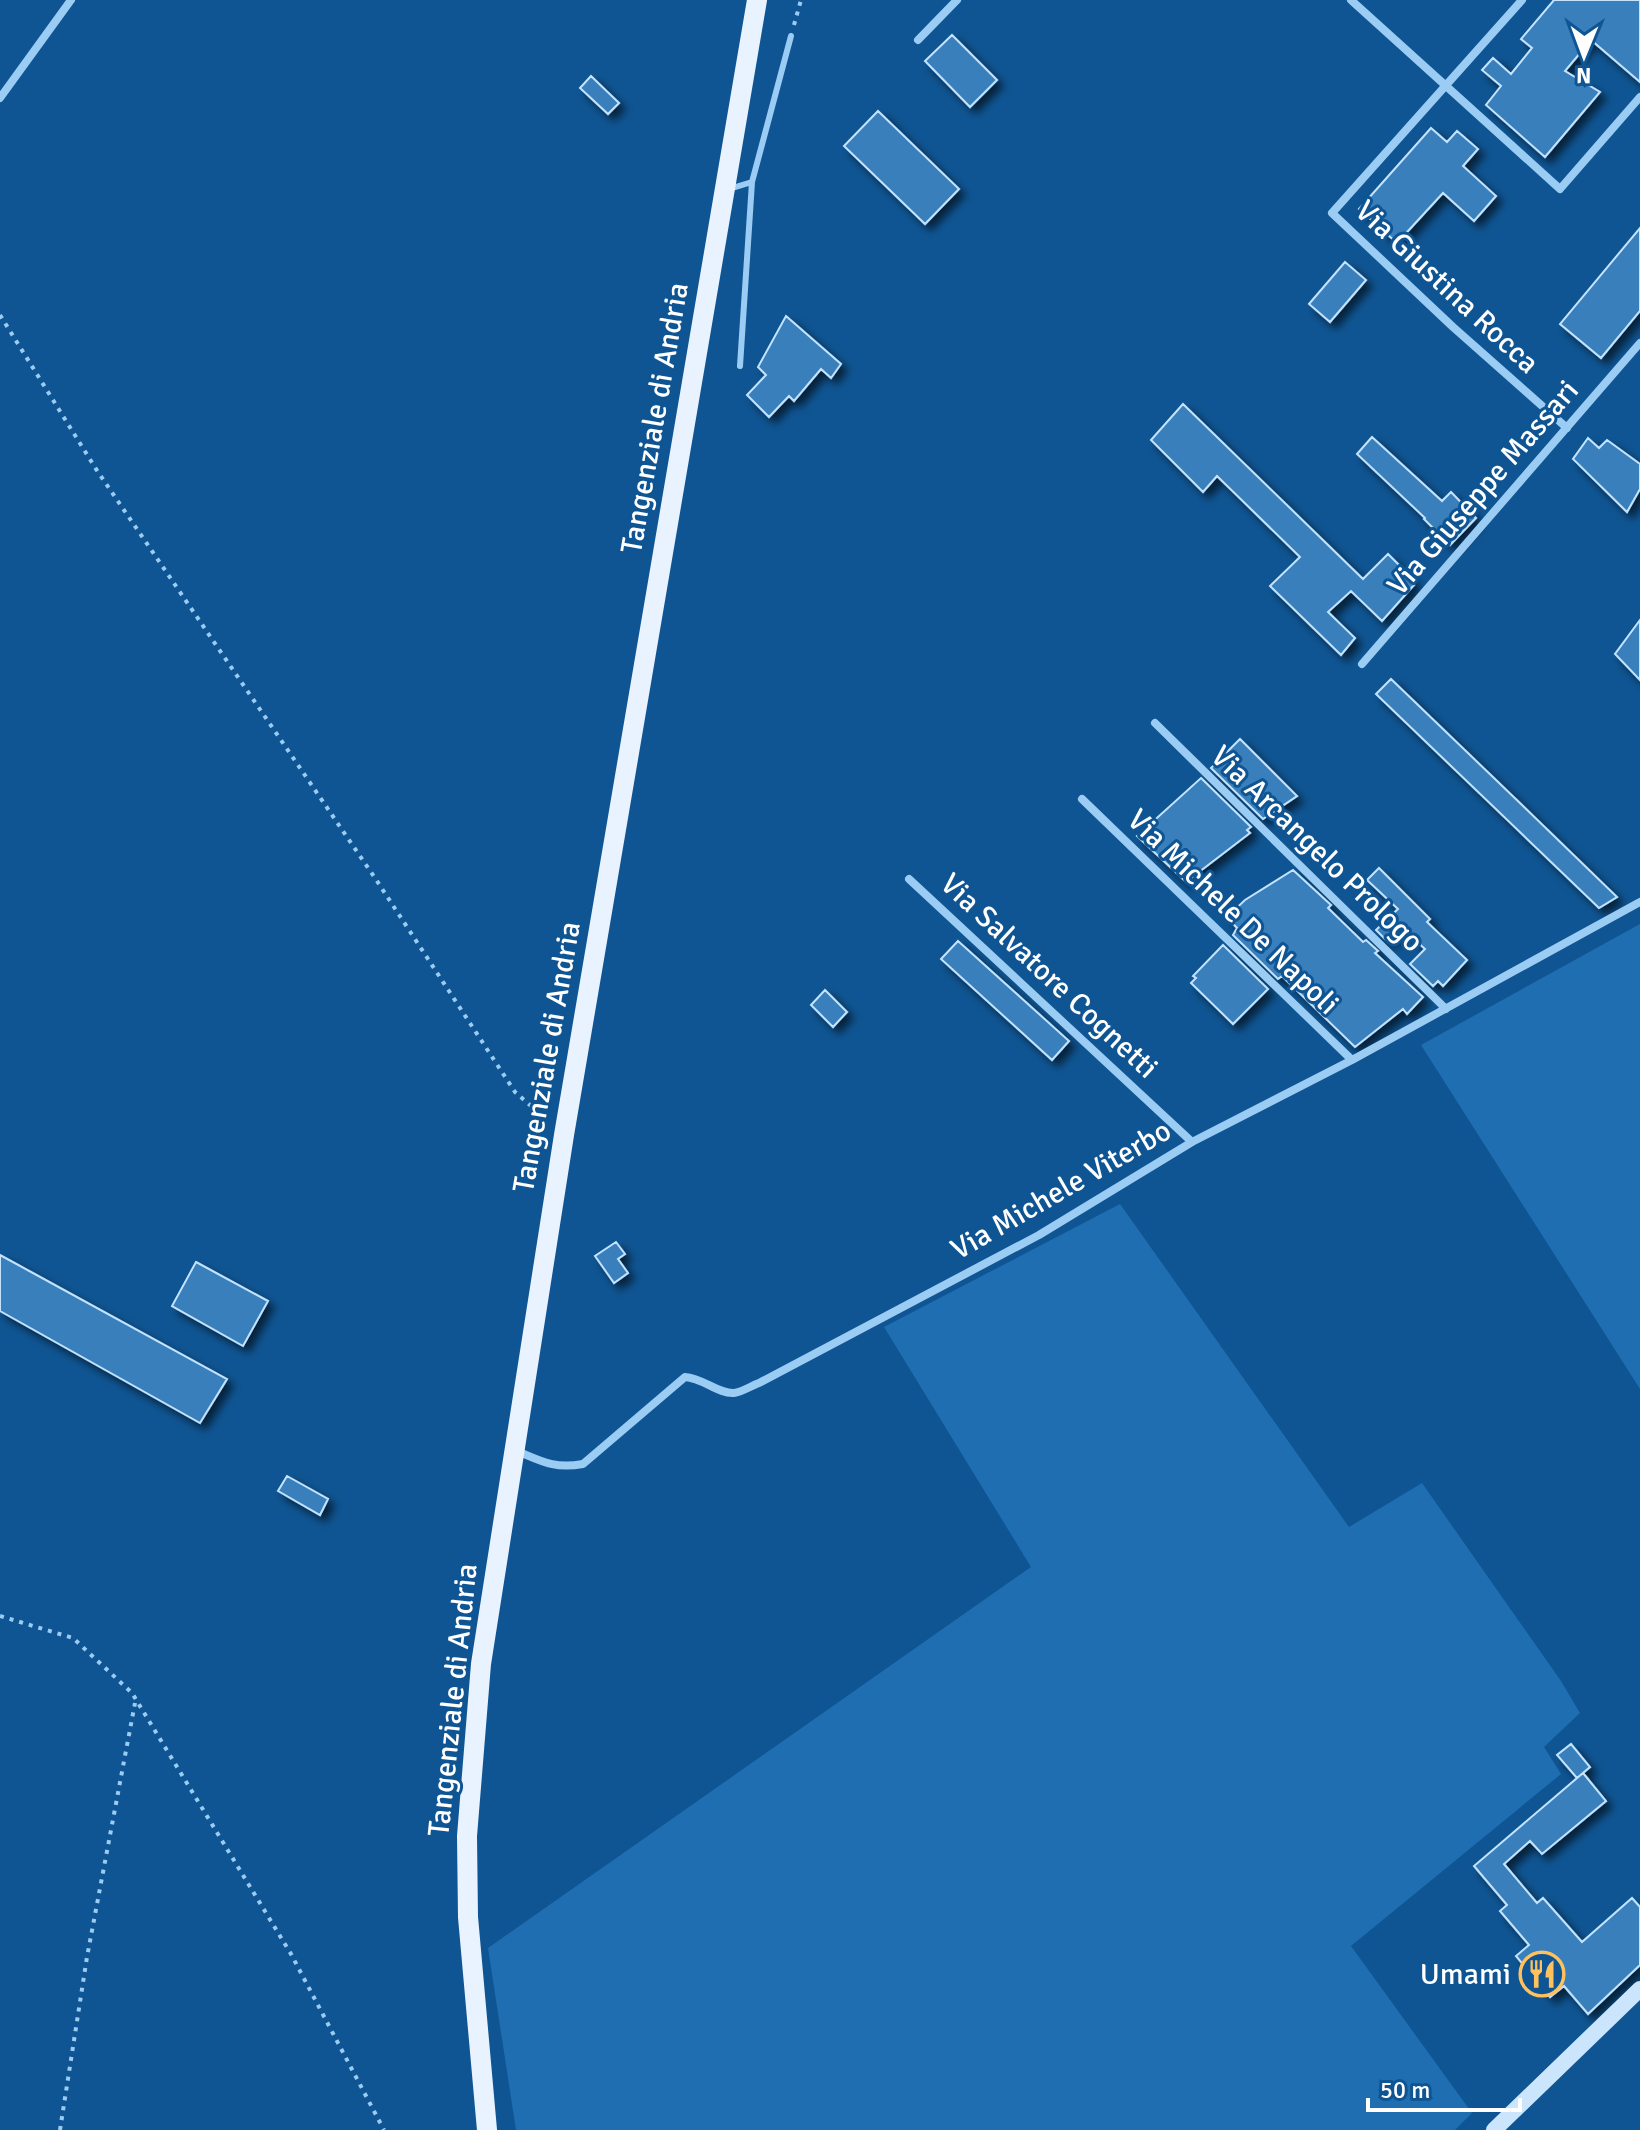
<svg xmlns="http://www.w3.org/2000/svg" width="1640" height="2130" viewBox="0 0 1640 2130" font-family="Signika,sans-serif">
<defs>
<filter id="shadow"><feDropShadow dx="6" dy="6" stdDeviation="4" flood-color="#0009"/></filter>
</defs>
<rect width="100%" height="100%" fill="#0f5593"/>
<path fill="#1e6eb1" d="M1640 924V1389L1421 1045Z
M1120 1204 1349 1527 1422 1483 1561 1681 1580 1713 1544 1747 1561 1774 1351 1946 1472 2113 1455 2130H516L488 1948 1031 1567 884 1327Z"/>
<path fill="#387fbc" stroke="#c3e3fe" stroke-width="2" filter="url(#shadow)" d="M1554 0H1640V82L1591 40 1565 71 1600 92 1545 157 1486 105 1501 86 1482 70 1493 58 1511 74 1532 48 1521 39Z
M952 35 997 80 970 107 925 61Z
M591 76 619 103 608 114 580 88Z
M878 111 959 189 925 224 844 146Z
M1431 128 1447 142 1457 131 1478 149 1463 166 1496 196 1474 221 1443 193 1397 243 1359 209Z
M1640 228V311L1601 358 1560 324Z
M1345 262 1366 280 1330 322 1309 304Z
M786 316 841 364 831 378 821 369 794 401 789 396 769 417 747 395 766 375 758 367Z
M1183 404 1363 579 1388 554 1410 576 1408 578 1414 585 1382 621 1351 591 1328 612 1355 638 1341 655 1270 586 1300 557 1217 476 1203 492 1151 440Z
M1372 437 1442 501 1451 492 1476 518 1450 545 1424 519 1425 518 1357 454Z
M1588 438 1599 448 1607 440 1640 464V489L1627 512 1573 459Z
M1640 620V680L1615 654Z
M1391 679 1522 805 1617 897 1599 908 1376 694Z
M1240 739 1297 796 1263 819 1211 768Z
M1201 778 1251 827 1247 830 1250 833 1186 882 1137 836Z
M1379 868 1430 919 1427 922 1467 960 1443 986 1438 981 1433 986 1410 964 1425 949 1403 929 1388 942 1376 930 1398 909 1367 880Z
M1293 870 1331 905 1328 908 1363 942 1366 940 1378 951 1375 953 1423 997 1407 1014 1403 1009 1355 1047 1282 976 1278 979 1233 935 1237 928 1227 917 1245 900Z
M958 941 1069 1041 1052 1060 941 959Z
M1223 945 1268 989 1233 1024 1191 983 1196 978 1193 976Z
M825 990 847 1012 833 1027 811 1005Z
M616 1242 625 1254 618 1259 628 1273 614 1283 595 1256Z
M0 1255 227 1379 200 1423 0 1311Z
M196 1262 268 1301 243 1346 172 1306Z
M287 1476 328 1499 320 1515 278 1491Z
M1571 1744 1590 1767 1577 1778 1557 1755Z
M1583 1773 1606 1801 1542 1854 1530 1841 1504 1864 1537 1903 1543 1898 1582 1942 1632 1898 1640 1907V1965L1588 2014 1564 1986 1550 1997 1516 1956 1529 1945 1500 1911 1507 1905 1474 1866Z"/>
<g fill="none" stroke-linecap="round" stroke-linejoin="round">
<path stroke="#9bccf4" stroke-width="4" stroke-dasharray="4 6" stroke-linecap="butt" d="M794 25 801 0
M0 315 96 469 375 878 515 1092 547 1120
M0 1616 73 1638 132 1693 291 1954 384 2130
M60 2130 87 1957 135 1703"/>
<path stroke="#9bccf4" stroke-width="6" d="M729 189 752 182
M740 366 752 182 791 36"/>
<path stroke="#9bccf4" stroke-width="8" d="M1351 0 1560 189 1640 97
M1522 0 1332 213 1453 327 1567 428
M918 40 957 0
M0 98 71 0
M1362 664 1640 343
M1155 723 1446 1009
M1082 799 1352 1060
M909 879 1192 1142
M517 1451C543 1462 555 1469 583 1464L685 1377C703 1378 718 1394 734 1393 742 1392 751 1386 759 1383L1039 1235 1192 1142 1352 1060 1640 902"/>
<path stroke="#cbe5fd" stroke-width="16" d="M1494 2130 1640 1989"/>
<path stroke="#e8f3ff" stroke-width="20" d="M487 2130 468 1917 467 1836 481 1664 564 1135 757 0"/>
</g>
<defs>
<g id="restaurant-ring" transform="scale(2.3)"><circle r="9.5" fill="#0f5593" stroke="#ffc15e" stroke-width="1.5"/><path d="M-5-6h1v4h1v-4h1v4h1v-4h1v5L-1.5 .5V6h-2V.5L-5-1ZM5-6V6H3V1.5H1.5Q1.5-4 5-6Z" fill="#ffc15e"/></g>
</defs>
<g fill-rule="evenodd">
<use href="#restaurant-ring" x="1542" y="1974"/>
</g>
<g text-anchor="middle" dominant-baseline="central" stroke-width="6" stroke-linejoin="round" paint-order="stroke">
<g font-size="30" fill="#fff" stroke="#0f5593">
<text transform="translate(1447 287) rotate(43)">Via Giustina Rocca</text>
<text transform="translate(655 418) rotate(-80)">Tangenziale di Andria</text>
<text transform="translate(1483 488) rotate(-49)">Via Giuseppe Massari</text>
<text transform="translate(1317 849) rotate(44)">Via Arcangelo Prologo</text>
<text transform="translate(1233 912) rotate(44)">Via Michele De Napoli</text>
<text transform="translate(1049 976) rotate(43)">Via Salvatore Cognetti</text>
<text transform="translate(547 1057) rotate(-80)">Tangenziale di Andria</text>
<text transform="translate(1061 1190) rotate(-30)">Via Michele Viterbo</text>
<text transform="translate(453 1700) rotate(-84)">Tangenziale di Andria</text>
</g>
<g font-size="30" fill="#fff" stroke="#0f5593" text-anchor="end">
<text x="1511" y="1974">Umami</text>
</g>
</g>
<g transform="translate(1584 56) rotate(181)" stroke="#0f5593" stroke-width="6" paint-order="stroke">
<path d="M0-6L14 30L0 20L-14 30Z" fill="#ffffff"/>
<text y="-12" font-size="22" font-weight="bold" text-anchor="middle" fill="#ffffff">N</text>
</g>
<path d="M1368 2098v12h152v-12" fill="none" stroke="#ffffff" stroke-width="4"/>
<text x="1380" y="2098" font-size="24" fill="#ffffff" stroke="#0f5593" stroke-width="6" paint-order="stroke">50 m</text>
</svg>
